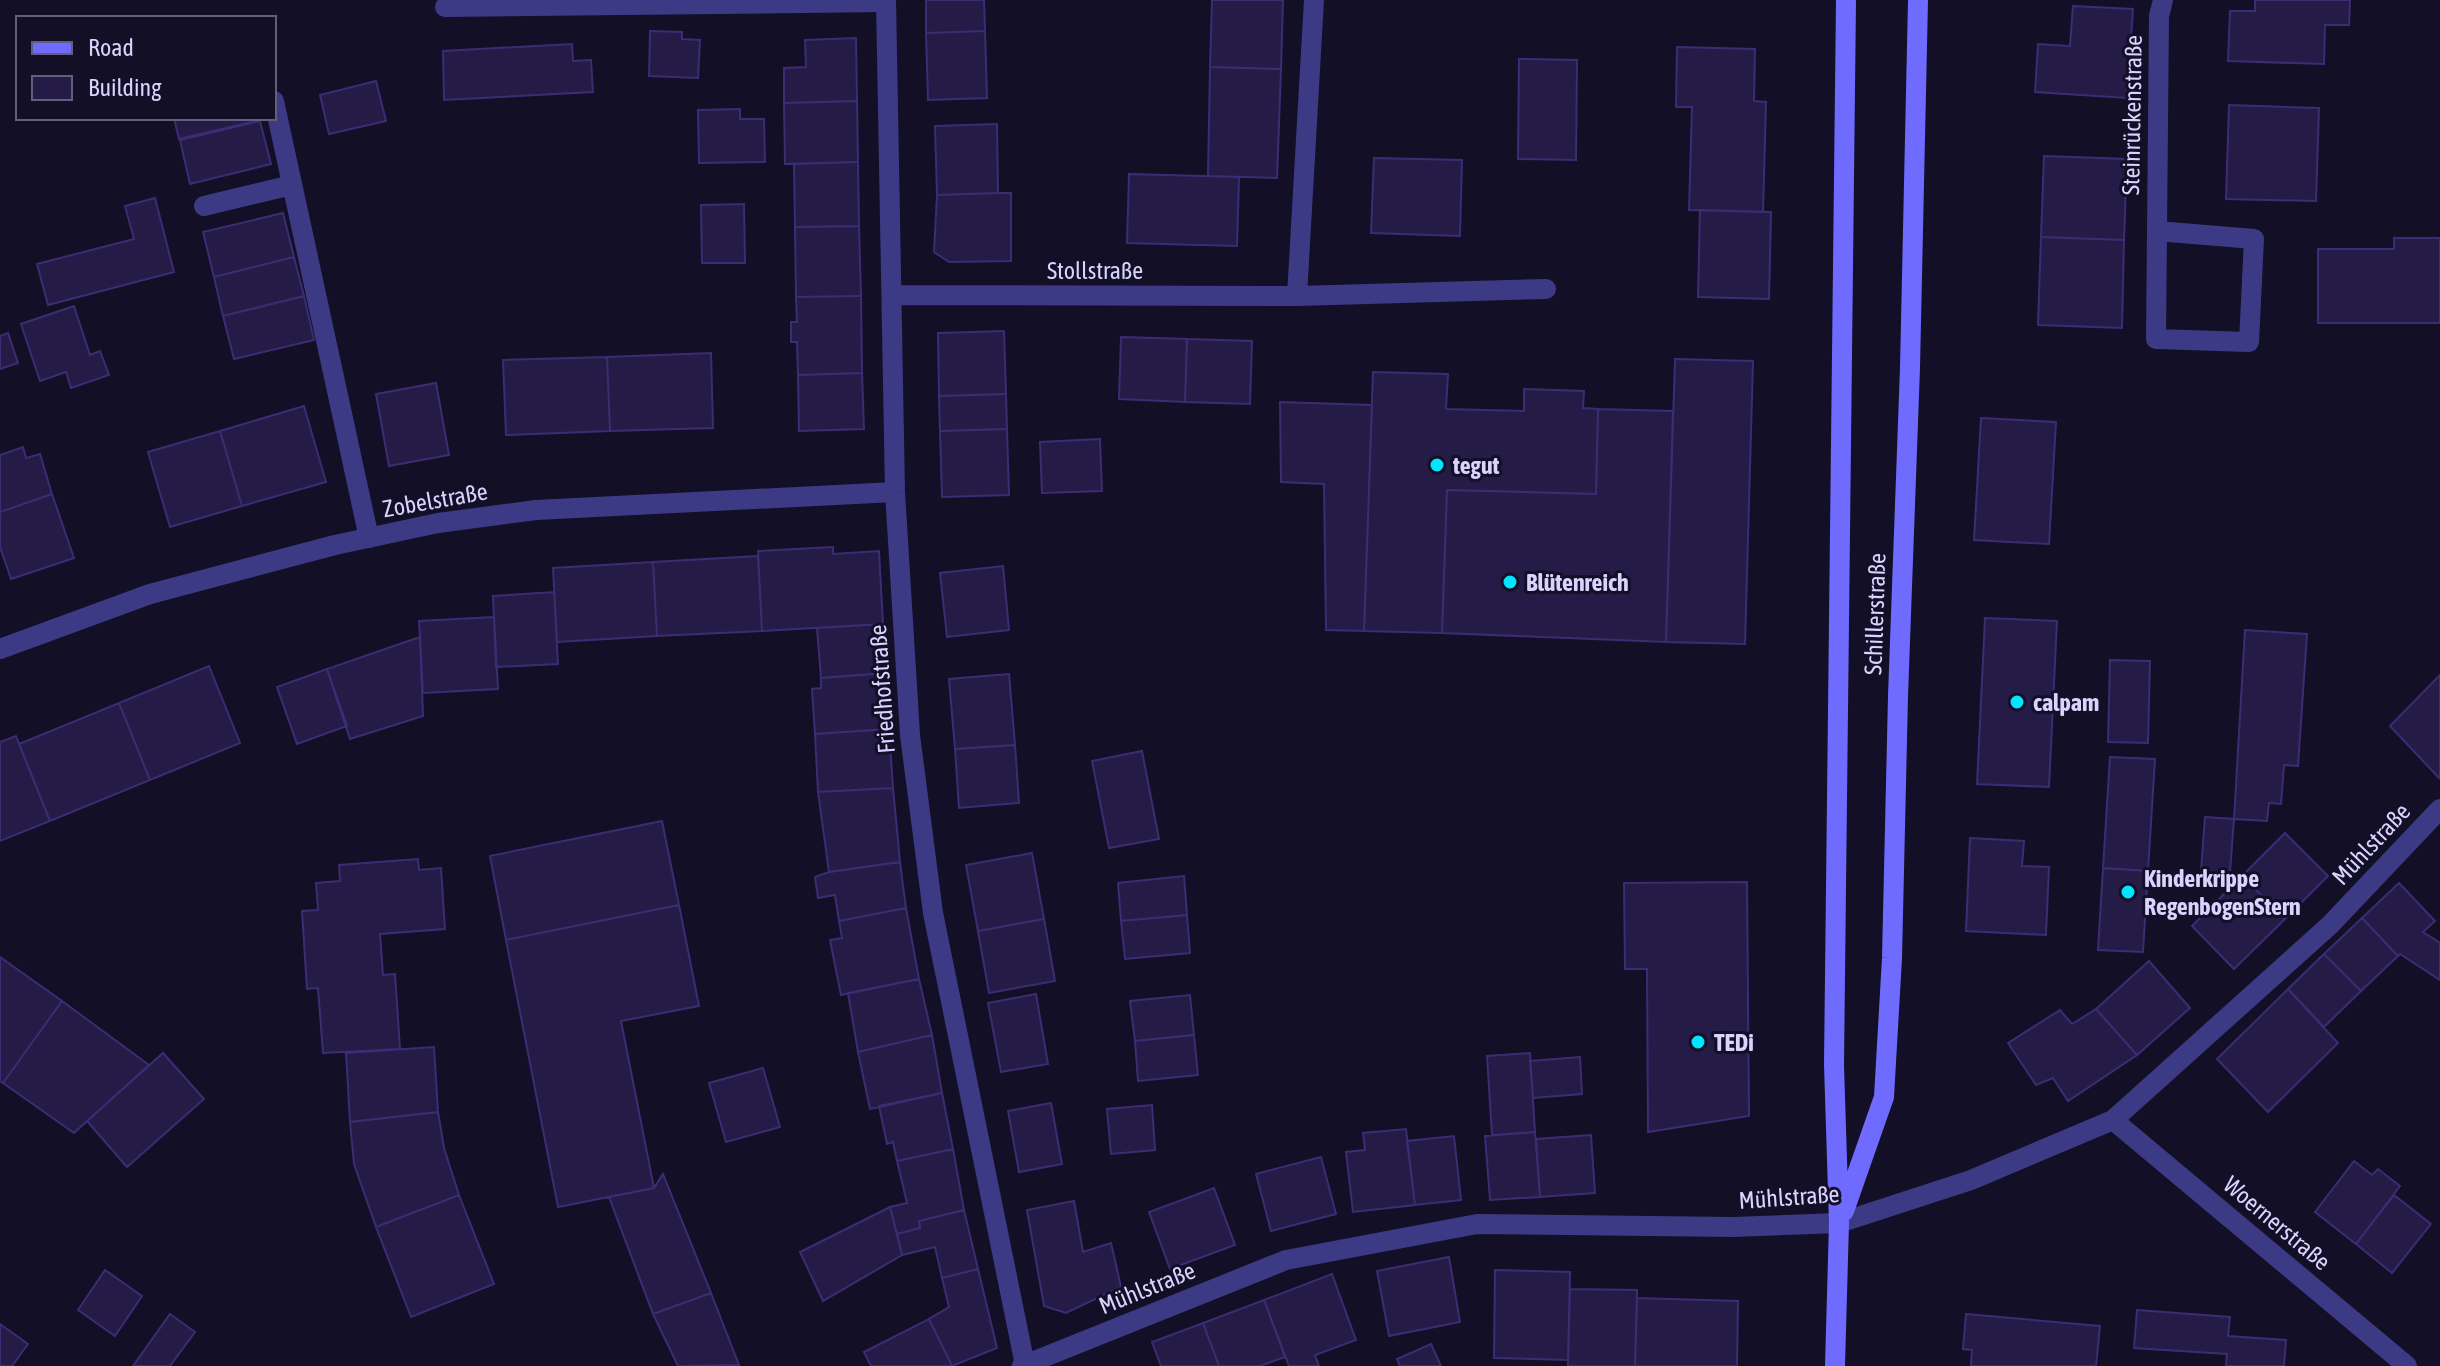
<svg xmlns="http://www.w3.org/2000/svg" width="2440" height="1366" viewBox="0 0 2440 1366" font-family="'Asap Condensed',sans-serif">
<rect width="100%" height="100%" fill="#130f26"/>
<path fill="#241b47" stroke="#3b2d73" stroke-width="2" d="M926 0H984L985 31 926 33Z
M1212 0H1283L1281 69 1210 67Z
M2255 0H2350L2349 25H2325L2324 64 2228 61 2230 11H2255Z
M2073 6 2133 9 2127 98 2035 92 2038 44 2070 46Z
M650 31 682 32V39L700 40 698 78 649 76Z
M985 31 987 98 928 100 926 33Z
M856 38 857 101 784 103V68L806 67 805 40Z
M572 44 573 61 591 60 593 92 444 100 443 51Z
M1677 47 1755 49 1754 101 1766 102 1763 212 1689 210 1692 107H1676Z
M1519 59 1577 60 1576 160 1518 159Z
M1210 67 1281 69 1277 178 1208 176Z
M376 81 386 121 329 134 320 95Z
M857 101 858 162 785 164 784 103Z
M2229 105 2319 108 2316 201 2226 199Z
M740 109V119H764L765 162 699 163 698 110Z
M174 118H259L260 120 179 139Z
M260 121 271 164 190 184 180 140Z
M997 124 998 193 937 195 935 126Z
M2044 156 2127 159 2124 240 2041 237Z
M1374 158 1462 160 1460 236 1371 233Z
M858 162 859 226 795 227 794 164Z
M1129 174 1239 177 1237 246 1127 243Z
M998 193H1011V261L949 262 934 252 937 195Z
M155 198 174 272 48 305 37 264 134 239 125 206Z
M744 204 745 263H702L701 205Z
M1700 210 1771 212 1769 299 1698 297Z
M283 213 294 257 214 277 203 232Z
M859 226 861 296 796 297 795 227Z
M2041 237 2124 240 2122 328 2038 325Z
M2394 238H2440V323H2318V249H2394Z
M294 257 304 296 223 316 214 277Z
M304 296 314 340 234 359 223 316Z
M861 296 862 373 798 375 797 342H791V322H797L796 297Z
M74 306 90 355 100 351 109 375 71 388 66 372 40 381 21 324Z
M1004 331 1006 394 939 396 938 333Z
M8 333 18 363 0 369V336Z
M1121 337 1187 339 1185 402 1119 399Z
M1187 339 1252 341 1250 404 1185 402Z
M711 353 713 428 610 431 607 357Z
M607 357 610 431 506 435 503 360Z
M1675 359 1753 361 1745 644 1666 642Z
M1373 372 1448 374 1446 409 1524 411V389L1584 391 1583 408 1598 409 1596 494 1447 490 1442 633 1364 631Z
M862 373 864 429 799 431 798 375Z
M436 383 449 455 389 466 376 394Z
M1006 394 1007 429 940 431 939 396Z
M1280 402 1372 405 1364 631 1326 630 1324 484 1281 482Z
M304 406 326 482 242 506 220 431Z
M1598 409 1673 411 1666 642 1442 633 1447 490 1596 494Z
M1981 418 2056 422 2049 544 1974 540Z
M1007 429 1009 495 942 497 940 431Z
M220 431 242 506 170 527 148 452Z
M1100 439 1102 491 1042 493 1040 442Z
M23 447 26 458 40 454 52 494 0 512V455Z
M52 494 74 558 11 579 0 547V512Z
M833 547V554L879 551 883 624 762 631 758 551Z
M758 556 762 631 657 636 653 562Z
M653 562 657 636 557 642 553 568Z
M1003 566 1009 630 947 637 940 573Z
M554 592 558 664 496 667 493 596Z
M494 617 498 689 423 693 419 621Z
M1985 618 2057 621 2049 787 1977 784Z
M883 624 886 673 821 678 817 628Z
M2245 630 2307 634 2298 766 2284 765 2281 804 2269 803 2267 821 2234 819Z
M420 637 423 716 350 739 327 669Z
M2110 660 2150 661 2148 743 2108 742Z
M209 666 240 743 150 780 119 703Z
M327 669 347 726 297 744 277 687Z
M886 673 889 729 815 734 812 689 821 688V678Z
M1009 674 1015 745 955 749 949 679Z
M2440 675V776L2439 778 2390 726Z
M119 703 150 780 50 821 19 744Z
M889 729 893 788 818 792 815 734Z
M16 736 50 821 0 841V742Z
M1015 745 1019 803 959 808 955 749Z
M1142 751 1159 839 1109 848 1092 761Z
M2110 757 2155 759 2148 871 2103 868Z
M893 788 900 862 829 872 818 792Z
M2205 817 2234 819 2230 873 2201 871Z
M662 821 679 905 506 940 490 856Z
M2285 833 2328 876 2285 919 2242 876Z
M1970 838 2024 841 2022 866 2049 867 2046 935 1966 931Z
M1032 853 1044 919 978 931 966 865Z
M418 859 419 870 441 868 445 929 380 934 383 975 395 974 400 1049 323 1053 318 988 307 989 302 911 318 910 316 883 340 881 339 865Z
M900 862 906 908 839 921 835 895 818 898 815 877 829 872Z
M2103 868 2148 871 2143 952 2098 950Z
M1184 876 1187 915 1121 921 1118 883Z
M2242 876 2285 919 2234 969 2192 926Z
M1747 882 1749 1116 1648 1132 1647 969H1625L1624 883Z
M2399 883 2435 921 2423 932 2440 943V980L2400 954 2398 956 2362 918Z
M679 905 699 1006 621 1021 654 1188 558 1207 506 940Z
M906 908 919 979 841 995 830 940 842 938 839 921Z
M1187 915 1190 953 1125 959 1121 921Z
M2362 918 2398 956 2361 991 2324 954Z
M1044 919 1055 981 989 993 978 931Z
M2324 954 2361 991 2324 1027 2288 989Z
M0 957 62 1001 3 1083 0 1081Z
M2149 961 2190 1008 2137 1055 2096 1009Z
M919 979 932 1035 858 1052 848 993Z
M2288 989 2338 1043 2268 1112 2217 1059Z
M1036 994 1048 1064 1001 1072 988 1003Z
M1190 995 1194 1035 1135 1041 1130 1001Z
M62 1001 149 1065 74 1133 3 1083Z
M2096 1009 2137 1055 2068 1101 2053 1078 2036 1085 2008 1043 2060 1010 2072 1024Z
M932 1035 942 1093 870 1109 858 1052Z
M1194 1035 1198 1075 1138 1081 1135 1041Z
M434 1047 438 1112 350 1122 346 1053Z
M163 1053 204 1099 127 1167 87 1121Z
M1530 1053 1535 1132 1492 1135 1487 1056Z
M1580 1057 1582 1094 1533 1098 1530 1061Z
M763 1068 780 1127 726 1142 709 1083Z
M942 1093 953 1149 897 1161 893 1142 887 1144 879 1106Z
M1051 1103 1062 1164 1019 1172 1008 1111Z
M1152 1105 1155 1150 1111 1154 1107 1109Z
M438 1112 444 1148 459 1195 376 1227 354 1164 350 1122Z
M1406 1129 1415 1205 1353 1212 1346 1152 1365 1150 1363 1133Z
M1535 1132 1540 1197 1490 1200 1485 1136Z
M1591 1135 1595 1193 1540 1197 1536 1139Z
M1454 1136 1461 1200 1415 1205 1407 1141Z
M953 1149 964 1210 919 1221 920 1228 897 1234 890 1207 907 1203 897 1161Z
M1321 1157 1336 1214 1271 1231 1256 1174Z
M2354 1161 2372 1175 2378 1169 2400 1186 2356 1244 2315 1212Z
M663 1174 711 1293 653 1314 609 1197 654 1188Z
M1214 1188 1235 1245 1170 1269 1149 1212Z
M459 1195 494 1284 411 1317 376 1227Z
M2394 1195 2431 1224 2392 1273 2356 1244Z
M1074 1201 1083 1252 1111 1243 1121 1287 1066 1313 1044 1306 1027 1210Z
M890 1207 902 1255 823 1301 800 1252Z
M964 1210 978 1269 942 1278 935 1247 902 1255 897 1234 920 1228 919 1221Z
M1449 1257 1460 1322 1389 1336 1377 1271Z
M978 1269 997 1348 952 1366 929 1319 949 1307 942 1278Z
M105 1270 142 1296 115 1336 78 1310Z
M1495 1270 1570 1272 1568 1360 1494 1358Z
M1332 1274 1356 1340 1315 1355 1319 1366H1289L1264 1300Z
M1570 1289 1637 1290 1635 1366H1568Z
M711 1293 739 1365 678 1366 653 1314Z
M1637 1298 1738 1301 1737 1366H1635Z
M1264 1300 1285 1357 1260 1366H1219L1203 1323Z
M2137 1310 2230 1317 2228 1336 2286 1340 2284 1366H2226L2227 1354 2134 1348Z
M170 1314 195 1332 170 1366H133Z
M1966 1314 2100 1326 2096 1366H1971L1972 1350 1963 1349Z
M929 1319 952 1366H871L864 1352Z
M1203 1323 1219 1366H1161L1152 1342Z
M0 1324 28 1344 12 1366H0Z
M1431 1344 1441 1366H1400L1397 1359Z"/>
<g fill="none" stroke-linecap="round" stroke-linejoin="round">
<path stroke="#3d3a85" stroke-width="20" d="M445 7 886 2
M274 101 369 538
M204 206 292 185"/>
<path stroke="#3d3a85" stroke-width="20" d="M886 0 895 492 910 735 933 913 1025 1365
M2157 231 2254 239 2249 342 2156 339 2159 16 2163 0
M892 295 1297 296 1546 289
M1297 296 1314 0
M0 649 150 594 335 545 438 523 536 510 895 492
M2113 1120 2407 1366
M1022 1366 1286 1260 1477 1224 1733 1227 1839 1223 1971 1180 2113 1120 2330 925 2440 809"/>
<path stroke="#6f6bff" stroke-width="20" d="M1844 1211 1884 1097 1892 958 1898 696 1910 368 1918 0
M1835 1366 1839 1223 1834 1065 1846 0"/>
</g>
<g fill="#00e5ff" stroke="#130f26" stroke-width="3">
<circle cx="1437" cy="465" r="8"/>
<circle cx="1510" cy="582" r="8"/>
<circle cx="2017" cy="702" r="8"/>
<circle cx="2128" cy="892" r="8"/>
<circle cx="1698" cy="1042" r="8"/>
</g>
<g text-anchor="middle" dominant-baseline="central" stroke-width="6" stroke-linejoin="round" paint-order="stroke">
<g font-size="24" fill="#d9d4ff" stroke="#130f26">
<text transform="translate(2132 115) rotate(-89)">Steinrückenstraße</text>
<text x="1095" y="270">Stollstraße</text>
<text transform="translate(435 500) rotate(-10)">Zobelstraße</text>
<text transform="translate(1875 614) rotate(-88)">Schillerstraße</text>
<text transform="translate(882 689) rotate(-94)">Friedhofstraße</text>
<text transform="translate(2371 844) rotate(-47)">Mühlstraße</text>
<text transform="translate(1789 1197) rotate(-4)">Mühlstraße</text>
<text transform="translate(2277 1223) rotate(40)">Woernerstraße</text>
<text transform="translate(1147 1288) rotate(-22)">Mühlstraße</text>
</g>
<g font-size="24" font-weight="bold" fill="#d9d4ff" stroke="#130f26" text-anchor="start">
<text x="1453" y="465">tegut</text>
<text x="1526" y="582">Blütenreich</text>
<text x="2033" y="702">calpam</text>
<text x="2144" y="878">Kinderkrippe<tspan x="2144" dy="28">RegenbogenStern</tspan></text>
<text x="1714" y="1042">TEDi</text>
</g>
</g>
<rect x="16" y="16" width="260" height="104" fill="#130f26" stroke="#625e7d" stroke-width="2"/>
<rect x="32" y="42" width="40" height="12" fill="#6f6bff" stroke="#625e7d" stroke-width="2"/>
<text x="88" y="56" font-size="24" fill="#d9d4ff">Road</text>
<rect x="32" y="76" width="40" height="24" fill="#241b47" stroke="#625e7d" stroke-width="2"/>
<text x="88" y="96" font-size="24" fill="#d9d4ff">Building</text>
</svg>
